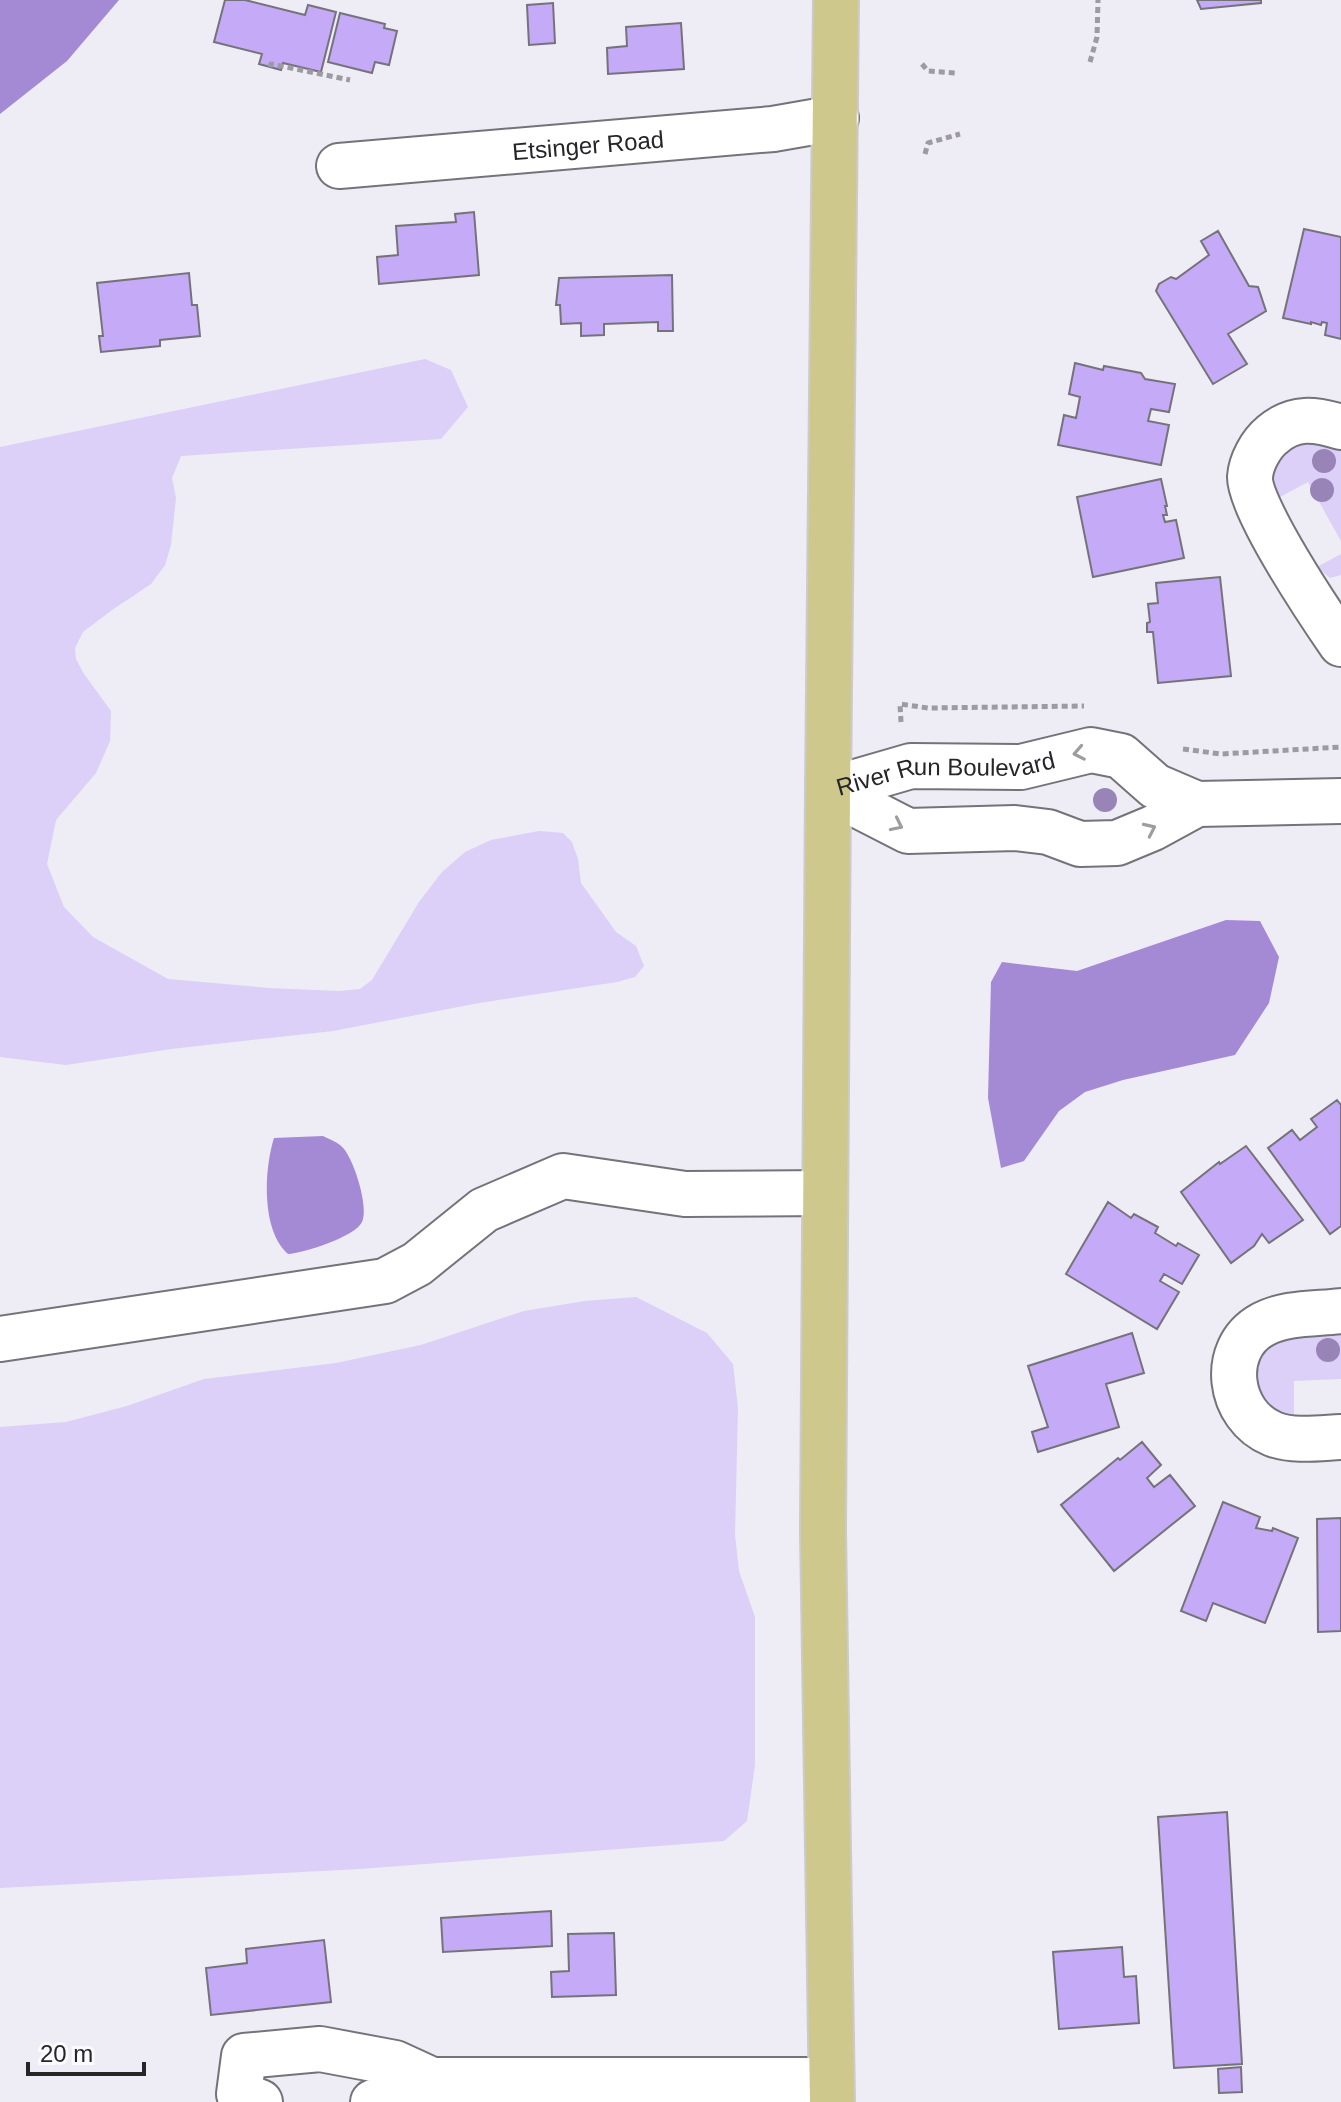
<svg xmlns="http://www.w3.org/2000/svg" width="1341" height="2102" viewBox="0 0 1341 2102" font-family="Arial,sans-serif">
<rect width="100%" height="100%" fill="#eeecf4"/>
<path fill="#dccff8" d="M425 359 451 370 468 407 441 439 181 456 172 478 176 498 171 545 165 565 151 584 112 610 83 632 75 648 76 659 84 674 111 711 110 741 96 773 56 820 47 864 64 907 93 937 168 979 269 988 339 991 360 989 372 980 419 902 442 872 465 852 491 840 539 831 563 833 572 842 578 859 581 883 616 932 636 946 644 966 635 977 617 982 479 1003 333 1031 171 1049 66 1065 0 1057V447Z
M1328 440 1341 450V541L1308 482 1278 498C1268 470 1275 463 1293 443Z
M1341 554V575L1330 578 1317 567Z
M636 1297 707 1333 733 1364 738 1409 735 1535 739 1571 755 1617V1765L747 1821 724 1841 360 1869 0 1888V1427L66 1422 127 1406 204 1379 336 1363 421 1345 524 1311 585 1301Z
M1341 1331V1379L1294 1381V1415C1270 1413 1263 1400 1253 1379L1262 1351 1279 1339Z"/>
<path fill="#a48ad5" d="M0 0H119L67 61 0 114Z
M1226 920 1260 921 1279 957 1269 1003 1235 1055 1123 1080 1085 1092 1059 1111 1024 1161 1001 1168 988 1098 991 982 1002 962 1077 971Z
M323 1136C331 1140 338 1142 344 1149 354 1161 369 1206 362 1222 355 1237 303 1253 288 1254 261 1230 264 1170 274 1138Z"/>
<path fill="#c5aaf8" stroke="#75737a" stroke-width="2" d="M225 0H245L305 15 308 5 336 12 321 72 283 63 281 70 259 64 262 54 214 42Z
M1197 0H1261V3L1201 9Z
M553 3 555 43 529 45 527 5Z
M340 13 385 24 384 28 397 31 389 65 375 62 372 73 328 62Z
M681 23 684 69 608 74 607 48 627 46 626 27Z
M474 212 479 275 379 284 377 257 398 255 396 226 456 222 455 214Z
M1304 229 1341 237V339L1325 335 1327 323 1322 322 1321 325 1311 322V324L1283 318Z
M1218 231 1249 286 1258 287 1266 311 1228 334 1247 364 1213 384 1156 291 1159 284 1171 277 1176 279 1209 255 1201 241Z
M189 273 192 305H197L200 336 160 340V346L101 352 99 336H103L97 283Z
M672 275 673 331H658V322L604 324V335L581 336V323L561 324 560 305H556L559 278Z
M1075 363 1103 370 1104 366 1141 373 1145 379 1175 384 1169 412 1151 409 1148 421 1169 425 1161 465 1058 445 1064 415 1076 418 1080 397 1069 394Z
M1161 479 1167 506H1165L1167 515H1163L1165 522 1176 520 1184 558 1093 577 1077 497Z
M1220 577 1231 676 1158 683 1153 632H1147V623L1150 622 1148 604 1158 603 1156 583Z
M1337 1100 1341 1105V1226L1330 1234 1268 1148 1292 1130 1300 1140 1317 1127 1311 1119Z
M1246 1146 1303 1220 1269 1243 1262 1234 1254 1246 1231 1263 1181 1192 1219 1162 1220 1164Z
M1108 1202 1131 1218 1134 1214 1158 1227 1155 1233 1176 1246 1178 1243 1199 1255 1182 1284 1164 1274 1160 1281 1179 1292 1157 1329 1066 1274Z
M1132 1333 1144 1373 1106 1384 1119 1427 1038 1452 1032 1432 1048 1427 1028 1366Z
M1142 1442 1161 1465 1147 1478 1154 1487 1170 1475 1195 1506 1114 1571 1061 1505 1118 1458 1120 1460Z
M1223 1502 1260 1517 1256 1528 1272 1531 1273 1528 1298 1538 1265 1623 1213 1603 1206 1621 1181 1611Z
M1341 1518V1631L1318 1632 1317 1519Z
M1227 1812 1242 2064 1174 2068 1158 1817Z
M551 1911 552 1946 443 1952 441 1918Z
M614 1933 616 1995 552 1997 551 1972 569 1971 568 1934Z
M324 1940 331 2002 211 2015 206 1968 247 1963 246 1949Z
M1122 1947 1124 1977 1136 1976 1139 2023 1059 2029 1053 1952Z
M1241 2067 1242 2092 1219 2093 1218 2069Z"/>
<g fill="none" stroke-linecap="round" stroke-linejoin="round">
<g stroke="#75737a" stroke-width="48">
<g id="minor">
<path id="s1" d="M339 166 773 129 836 118"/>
<path d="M1341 427C1315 419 1294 416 1272 435 1261 444 1251 462 1250 477 1249 508 1321 615 1341 644"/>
<path id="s2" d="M828 790 911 766 1021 767 1091 750 1121 756 1155 786 1197 804 1341 801"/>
<path d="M828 790 908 831 1015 828 1048 832 1080 844 1117 843 1153 828 1197 804"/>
<path d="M1341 1311C1317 1314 1284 1312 1262 1325 1219 1349 1228 1416 1273 1434 1293 1442 1320 1438 1341 1437"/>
<path d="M0 1339 385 1281 417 1264 484 1210 563 1176 685 1194 825 1193"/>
<path d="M260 2102 239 2094 244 2056 320 2049 395 2063 432 2080"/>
<path d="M373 2102 432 2080H831"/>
</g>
</g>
<g stroke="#cbcbcb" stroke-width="48">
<path id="major" d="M832 2102 823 1531 828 790 836 0"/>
</g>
<path stroke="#9d9ba1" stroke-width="5" stroke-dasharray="6 4" stroke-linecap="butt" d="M1090 62 1097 37 1098 0
M922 64 928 71 955 73
M270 67 271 64 350 80
M925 154 928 143 960 134
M901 722 900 704 928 708 1084 706
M1183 749 1221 754 1341 747"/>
<use href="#minor" stroke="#fff" stroke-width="44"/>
<use href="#major" stroke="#cec88d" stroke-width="44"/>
</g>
<g fill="#9984b8">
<circle cx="1324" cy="461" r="12"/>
<circle cx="1322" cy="490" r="12"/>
<circle cx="1105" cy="800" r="12"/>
<circle cx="1328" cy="1350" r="12"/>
</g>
<defs><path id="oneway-chevron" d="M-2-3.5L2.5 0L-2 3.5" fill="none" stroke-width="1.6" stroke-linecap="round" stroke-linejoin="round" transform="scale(2)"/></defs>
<g stroke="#9d9d9e">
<use href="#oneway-chevron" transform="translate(1079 753) rotate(169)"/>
<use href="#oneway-chevron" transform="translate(897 825) rotate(26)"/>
<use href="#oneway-chevron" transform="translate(1150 829) rotate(-25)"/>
</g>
<g text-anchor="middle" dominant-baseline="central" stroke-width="6" stroke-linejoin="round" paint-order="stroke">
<g font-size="24" fill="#262528" stroke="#fbfaff">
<text stroke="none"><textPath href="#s1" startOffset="250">Etsinger Road</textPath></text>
<text stroke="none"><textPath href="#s2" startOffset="120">River Run Boulevard</textPath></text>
</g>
</g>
<path d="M28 2062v12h116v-12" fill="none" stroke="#262528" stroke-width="4"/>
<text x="40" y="2062" font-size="24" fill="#262528" stroke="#fbfaff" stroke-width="6" paint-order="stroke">20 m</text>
</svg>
